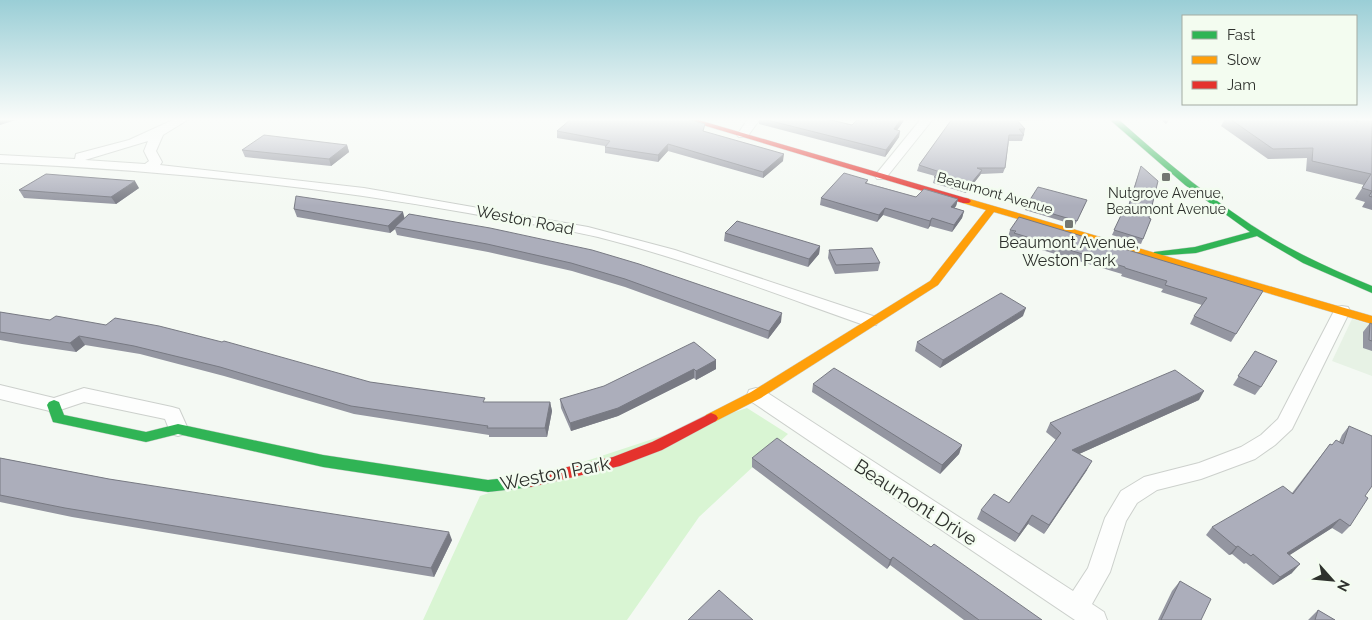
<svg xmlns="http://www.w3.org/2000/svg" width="1372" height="620" viewBox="0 0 1372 620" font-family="Raleway,sans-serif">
<rect width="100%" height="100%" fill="#f4f9f3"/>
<path fill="#e7f2e5" d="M1352 319 1372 325V376L1332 361Z"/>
<path fill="#d9f5d3" d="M747 408 788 434 699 517 627 620H423L480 496Z"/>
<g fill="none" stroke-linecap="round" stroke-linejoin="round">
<g stroke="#ccd0cc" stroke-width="2">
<path id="street" d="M175 119H189L163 135 156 151 162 162 160 165 364 188 588 227 675 250 876 317 878 321 876 325H864C776 294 689 260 598 237 555 227 511 221 468 213 313 185 157 170 0 163V155L75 159 76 154 129 140ZM148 141 144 151 149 161 145 164 85 160Z
M748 119H760L747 137H739L737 135Z
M921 119H933L885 179H877L875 176 877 173Z
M1342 306 1348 307 1350 311 1292 429 1275 445 1255 459 1201 479 1157 490 1137 503 1126 521 1110 572 1092 604 1104 612 1107 620H1075L749 400 747 395 749 390 756 388 763 390 1073 591 1088 568 1105 518 1121 491 1144 477 1199 463 1241 447 1261 435 1278 419 1334 311 1336 307Z
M0 385 54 398 84 388 172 407 179 409 188 429 185 434 178 436 171 434 165 419 84 402 54 412 0 399Z"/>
</g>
<g stroke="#ccd0cc" stroke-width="1">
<path id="fast" d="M1109 119H1118C1166 162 1216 204 1272 238 1304 257 1338 272 1372 286V293L1303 263 1257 236 1196 253 1154 256 1153 254 1154 252 1195 247 1250 232 1185 185Z
M54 400 59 402 64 415 146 432 178 424 323 455 488 480 531 475 536 477 538 481 536 485 531 487 488 492 323 467 178 434 146 442 53 422 47 405 49 402Z"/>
</g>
<g stroke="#ccd0cc" stroke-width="1">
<path id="slow" d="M966 198 1372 316V324L994 212 938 285 761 398 716 421 711 423 706 421 704 418 706 415 751 392 930 281 986 210 963 203 961 201Z"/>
</g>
<g stroke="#ccd0cc" stroke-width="1">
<path id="jam" d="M683 119H695L969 199 971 201 969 203H963Z
M711 413 716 415 718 418 716 421 662 450 620 466 531 487 526 485 524 481 526 477 531 475 613 457 652 442Z"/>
</g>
<use href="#street" fill="#fdfefd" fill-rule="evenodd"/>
<use href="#fast" fill="#30b455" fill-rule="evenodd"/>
<use href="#slow" fill="#ff9f0a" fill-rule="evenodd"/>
<use href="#jam" fill="#e5322d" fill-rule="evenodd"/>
</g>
<path fill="#9496a1" d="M759 119H827L852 125 861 121 905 119 897 130 900 131 899 137 885 157 759 124Z
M952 119H1081L1018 121 1025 129 1024 134V135L1022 141H1009L1005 168 1003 173 981 174 966 193 933 183 935 176 917 171 919 165Z
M1160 119H1170L1166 124Z
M1225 119H1372V210L1362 207 1365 202 1355 199 1364 185 1306 171 1307 158 1268 159 1221 126Z
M557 131 704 132 783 161 763 178 668 151 658 162 605 153V146L557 138Z
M347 145 349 152 331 166 245 157 242 150Z
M1141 166 1149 218 1151 219 1141 244 1112 235 1123 211 1126 212Z
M868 180 867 183 916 197 958 199 956 206 954 208 964 211 962 218 952 232 930 226 928 229 883 215 877 222 820 205 821 198Z
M139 188 116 204 24 198 19 190Z
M1085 204 1075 225 1025 210 1026 206Z
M294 209 405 218 409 214 781 322 768 339 625 287 572 271 488 252 397 235 395 229 390 233 297 217Z
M1010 230 1263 291 1231 342 1190 324 1194 316 1202 305 1161 292 1163 289 1121 276 1122 274 1012 241 1013 238 1008 237Z
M725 233 820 246 819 254 808 267 724 241Z
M829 250 880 263 878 271 835 274 828 258Z
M0 312 370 382 485 402H550L552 411 547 437H489V435L354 414 224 376 140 354 85 345 76 352 22 344 0 340Z
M1023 316 940 368 915 351 917 342Z
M1370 323 1372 324V351L1363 348V332Z
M1255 351 1261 387 1255 395 1233 385Z
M716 360V369L696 380 694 378 618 416 571 431 561 408 560 399Z
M813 384 962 445 959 454 940 474 812 392Z
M1199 400 1079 454 1087 470 1044 534 1028 524 1015 542 977 519 981 510 1009 503 1056 440 1046 432 1050 423Z
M1349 426 1365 496 1350 526 1342 534 1332 528 1289 555 1292 573 1273 585 1246 563 1244 564 1232 554 1229 555 1206 535 1212 527 1292 493 1330 444 1332 445 1339 442 1342 435Z
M0 458 109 479 452 540 434 577 72 517 0 502Z
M752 458 931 547 1042 620H964L890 565 887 569 752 467Z
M1180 581 1201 620H1158L1172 591Z
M1318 610 1335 620H1308Z"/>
<path fill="#787a83" d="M0 119H19L0 125Z
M901 119H905L893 136 894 129Z
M900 131 899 137 885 157 886 150Z
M668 144V151L658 162V155Z
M347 145 349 152 331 166 329 159Z
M784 154 783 161 763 178V172Z
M982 170 980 175 966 193 968 187Z
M135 181 139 188 116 204 111 197Z
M958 199 956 206 949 214 951 207Z
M885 208 883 215 877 222 879 215Z
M964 211 962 218 952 232 954 225Z
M403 212 405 220 395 227V229L390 233 388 226Z
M932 218 930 226 928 229 930 221Z
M820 246 819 254 808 267 809 259Z
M1026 308 1023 316 940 368 943 360Z
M782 313 781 322 768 339 769 331Z
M79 336 85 345 76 352 70 343Z
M716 360V369L696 380V371Z
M694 369V378L618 416 571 431 570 423Z
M1204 391 1199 400 1068 459 1072 450Z
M550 402 552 411 547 437 545 428Z
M962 445 959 454 940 474 942 465Z
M1092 461 1087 470 1044 534 1049 525Z
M1032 515 1028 524 1015 542 1019 534Z
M1340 519 1332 528 1279 562 1287 553Z
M449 532 452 540 434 577 431 568Z
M1238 546 1232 554 1229 555 1236 547Z
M893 557 890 565 887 569 890 560Z
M1300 564 1292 573 1273 585 1280 577Z"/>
<path fill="#acaebb" stroke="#787a83" d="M571 119H687L705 124 703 131 784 154 763 172 668 144 658 155 605 147 610 141 557 131Z
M763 119H827L852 125 857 120 861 121 862 119H901L894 129 900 131 886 150Z
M952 119H1016L1025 129H1019L1024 135H1009L1005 168H977L982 170 968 187 934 177 940 172 919 165Z
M1230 119H1352L1358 122 1357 119H1372V197L1369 196 1372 191 1362 188 1371 174 1312 161 1313 148 1273 149Z
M264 135 347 145 329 159 242 150Z
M1141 166 1158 181 1149 218 1151 219 1143 239 1114 230 1123 211 1127 212Z
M844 173 868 180 865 183 916 197 924 189 958 199 951 207 964 211 954 225 932 218 930 221 885 208 879 215 821 198Z
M46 174 135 181 111 197 19 190Z
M1038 187 1087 200 1077 221 1026 206Z
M296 196 403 212 388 226 294 209Z
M409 214 490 228 592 250 639 264 782 313 769 331 625 279 571 263 487 244 395 227Z
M1019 217 1263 291 1236 334 1194 316 1207 298 1165 285 1167 281 1125 268V267L1014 233 1016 231 1010 230Z
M737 221 820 246 809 259 725 233Z
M872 248 880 263 836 265 829 250Z
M1001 293 1026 308 943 360 917 342Z
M0 312 50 320 56 316 106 325 115 318 159 326 222 342 224 341 370 382 485 398 483 402H550L545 428H487L488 426 351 406 220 367 134 346 79 336 70 343 0 332Z
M1370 323 1372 324V341L1369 340Z
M694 342 716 360 696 371 694 369 618 408 570 423 560 399 604 386Z
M1255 351 1277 361 1261 387 1238 376Z
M834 368 962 445 942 465 813 384Z
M1175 370 1204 391 1072 450 1092 461 1049 525 1032 515 1019 534 981 510 994 494 1009 503 1061 433 1050 423Z
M1349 426 1372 436V486L1365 496 1368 498 1350 526 1340 519 1287 553 1300 564 1280 577 1253 554 1251 556 1238 546 1236 547 1212 527 1283 486 1293 494 1330 444 1332 445 1336 440 1343 444Z
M777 438 931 547 934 544 1042 620H979L893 557 890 560 752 458Z
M0 458 109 479 449 532 431 568 65 508 0 495Z
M1180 581 1211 599 1201 620H1161Z
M719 590 753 620H688Z
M1318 610 1335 620H1315Z"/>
<linearGradient id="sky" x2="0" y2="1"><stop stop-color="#9aced6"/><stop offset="0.58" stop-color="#fafcfa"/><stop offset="1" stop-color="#fafcfa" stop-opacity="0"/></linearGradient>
<rect width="1372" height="206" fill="url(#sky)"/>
<g fill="#737772" stroke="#f3fcf0" stroke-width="2">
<rect x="1161" y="172" width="10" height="10" rx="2.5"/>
<rect x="1064" y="219" width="10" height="10" rx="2.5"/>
</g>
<g text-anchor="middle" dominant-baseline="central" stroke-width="5" stroke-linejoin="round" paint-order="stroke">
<g font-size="14" fill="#2e312d" stroke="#f3fcf0">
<text transform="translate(995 193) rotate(16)">Beaumont Avenue</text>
</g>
<g font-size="14" fill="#2e312d" stroke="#f3fcf0">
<text x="1166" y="193">Nutgrove Avenue,<tspan x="1166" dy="16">Beaumont Avenue</tspan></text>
</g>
<g font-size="16" fill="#2e312d" stroke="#f3fcf0">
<text transform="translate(525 220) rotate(11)">Weston Road</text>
</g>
<g font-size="16" fill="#2e312d" stroke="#f3fcf0">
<text x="1069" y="242">Beaumont Avenue,<tspan x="1069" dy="18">Weston Park</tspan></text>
</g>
<g font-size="19" fill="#2e312d" stroke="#f3fcf0">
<text transform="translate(555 473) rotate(-11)">Weston Park</text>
<text transform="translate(916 502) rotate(33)">Beaumont Drive</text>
</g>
</g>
<rect x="1182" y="15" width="175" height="90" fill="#f3fcf0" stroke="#a4aba2"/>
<rect x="1192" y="31" width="25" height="8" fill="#30b455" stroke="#a4aba2"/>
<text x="1227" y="40" font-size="15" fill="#2e312d">Fast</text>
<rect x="1192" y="56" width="25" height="8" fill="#ff9f0a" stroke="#a4aba2"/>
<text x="1227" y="65" font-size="15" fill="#2e312d">Slow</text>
<rect x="1192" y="81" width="25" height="8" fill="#e5322d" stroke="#a4aba2"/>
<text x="1227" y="90" font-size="15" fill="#2e312d">Jam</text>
<g transform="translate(1332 580) rotate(117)" stroke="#f3fcf0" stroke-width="4" paint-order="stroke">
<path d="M0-4L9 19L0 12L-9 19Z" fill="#2e312d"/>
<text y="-8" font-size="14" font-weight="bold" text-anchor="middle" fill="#2e312d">N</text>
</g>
</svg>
